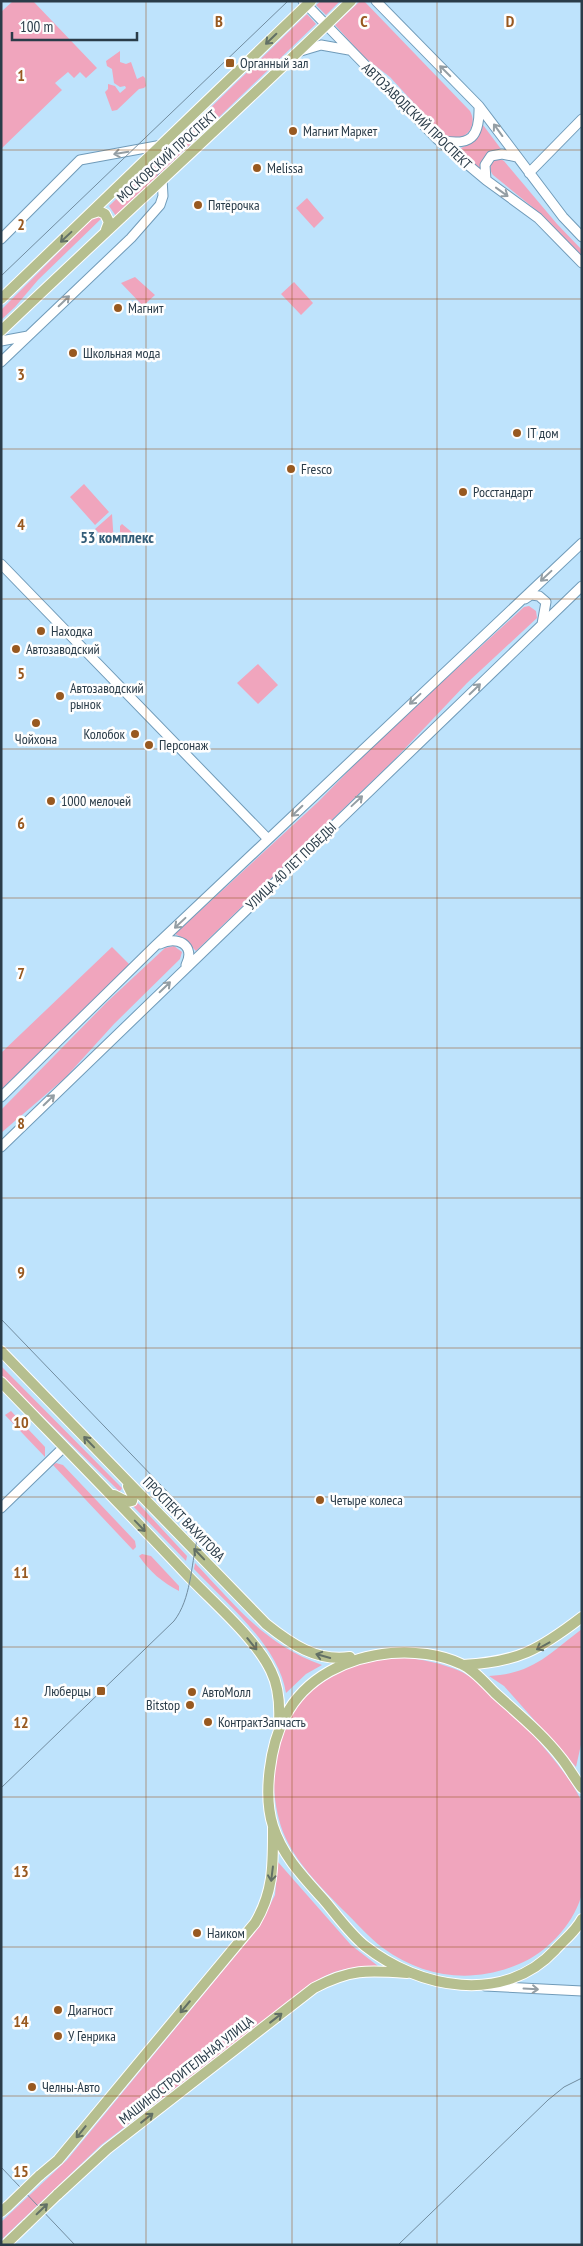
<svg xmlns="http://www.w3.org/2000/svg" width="583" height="2246" viewBox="0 0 583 2246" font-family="'PT Sans Narrow',sans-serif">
<rect width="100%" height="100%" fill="#bee3fc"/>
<path fill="#f0a5bd" d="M13 1H33L97 68 86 78 80 72 74 78 68 72 55 83 62 90 1 149V12Z
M321 1H340L326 15 316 5Z
M360 1H364L470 111C480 129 460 146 443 135L390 77 364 57 335 25Z
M307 14 316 24 116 216 109 206Z
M120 51V62L126 64 131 62 137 79 143 76 145 78 146 86 144 88 139 89 117 110 112 111 105 92 108 89V84L115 86 120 93 126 88 125 86 120 87 114 83 112 69 107 66 106 61Z
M483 125 501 149C488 150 482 157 480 169L456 149C470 147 477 137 483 125Z
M499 158 504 161 557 224 582 250V258L536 210 493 175C488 168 490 160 499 158Z
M307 198 324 218 314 228 296 208Z
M97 214 102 218 38 280 15 307 1 320V310Z
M135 277 155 295 143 306 121 283Z
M294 282 313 303 301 315 281 294Z
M84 484 109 512 95 525 70 497Z
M112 514 114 544H109L95 529Z
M122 524 134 534 120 547V526Z
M529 606 536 611 537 618 467 683 395 759 196 951 183 938 175 934 318 802 380 739 524 607Z
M258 664 278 685 258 704 237 683Z
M174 946 182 952 180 959 114 1024 65 1078 1 1133V1110L107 1002 165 948Z
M112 947 129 964V967L1 1093V1053Z
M1 1366 122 1488 121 1490 119 1491 1 1375Z
M11 1411 45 1447V1457L5 1415Z
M56 1463 63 1465 135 1541 136 1547 133 1550 53 1465Z
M136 1501 187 1556 186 1561 132 1505Z
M142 1554 151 1556 179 1586V1591C163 1583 149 1571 139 1556Z
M195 1563C236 1606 264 1644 322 1665L306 1674 286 1693C279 1646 226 1603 194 1569Z
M582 1629V1740L576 1767 504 1686 489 1676C533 1674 550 1653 582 1629Z
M400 1657C421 1659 442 1663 462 1672 494 1688 570 1770 582 1803 582 1826 582 1848 582 1871 582 1879 583 1889 581 1897 572 1926 546 1953 519 1964 473 1984 424 1978 383 1948 368 1937 356 1922 342 1909 320 1886 295 1862 283 1832 267 1790 271 1729 304 1697 313 1688 324 1681 335 1675 344 1670 353 1664 362 1662 374 1659 387 1658 400 1657Z
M278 1862 351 1945 378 1966C354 1966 334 1969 313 1983L101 2145 1 2240V2222L67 2160 259 1927 275 1895Z"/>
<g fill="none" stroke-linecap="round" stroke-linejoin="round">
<g stroke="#709bb9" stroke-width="11">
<path id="minor" d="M303 1 437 139 486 180 538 218 582 263
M376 1 479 106 563 217 582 237
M301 51 321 45 349 50
M440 140C471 147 480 137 479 106
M529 173 582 119
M486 180 485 165 491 156 502 154 517 157
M1 239 80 160 162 145
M1 341 28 336
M1 362 131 238 160 205 163 196 162 178
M1 564 268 839
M525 599 531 595 539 596 546 602 542 624
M160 944C177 935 196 945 186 965
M1 1097 155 946 582 543
M1 1147 582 586
M1 1508 64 1447
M485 1986 582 1991"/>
</g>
<g stroke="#fff" stroke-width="12">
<path id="major" d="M90 214 99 211 105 214 109 222 106 230
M1 299 311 1
M1 331C117 220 236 113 351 1
M1 1351 266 1624C291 1644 317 1662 350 1657
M1 1382C64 1447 127 1511 189 1577 214 1603 256 1639 271 1671 279 1687 280 1705 279 1723
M114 1495 128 1502 132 1501 133 1496 128 1486
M463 1665C518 1662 539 1650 582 1617
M582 1788C575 1779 569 1768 562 1759 543 1734 517 1713 495 1693 485 1683 473 1669 461 1664 440 1654 413 1651 391 1653 348 1657 305 1677 285 1717 270 1745 263 1795 273 1826 282 1855 303 1877 323 1899 336 1914 349 1933 365 1946 419 1989 504 2005 555 1950 564 1940 576 1931 582 1919
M39 2176 58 2160 255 1923C274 1891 273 1864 273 1828
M57 2195 107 2149 314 1988C350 1969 367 1970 407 1973
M1 2212 8 2206
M5 2245 27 2224"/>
</g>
<use href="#minor" stroke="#fff" stroke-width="9"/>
<use href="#major" stroke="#b6bf8f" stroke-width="10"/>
<path stroke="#718c9f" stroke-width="1" d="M1 276 288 1
M1 1319 183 1508C191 1518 197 1526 197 1540 191 1566 191 1599 174 1621L1 1788
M1 2167 75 2245
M398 2245 548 2100 564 2087 582 2078"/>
<g stroke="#fff" stroke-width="12" stroke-linecap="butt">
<path id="major-bridge" d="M8 2206 39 2176
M27 2224 57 2195"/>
</g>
<use href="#major-bridge" stroke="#b6bf8f" stroke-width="10"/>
</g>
<defs><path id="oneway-shaft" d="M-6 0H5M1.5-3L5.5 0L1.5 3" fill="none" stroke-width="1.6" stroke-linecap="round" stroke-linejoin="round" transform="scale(1.25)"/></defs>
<g stroke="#627065">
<use href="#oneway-shaft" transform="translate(271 39) rotate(136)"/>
<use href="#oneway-shaft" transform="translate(66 237) rotate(137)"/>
<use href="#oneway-shaft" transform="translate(89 1442) rotate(-134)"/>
<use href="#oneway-shaft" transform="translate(140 1526) rotate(46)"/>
<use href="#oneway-shaft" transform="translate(199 1554) rotate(-134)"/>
<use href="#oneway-shaft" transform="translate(252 1644) rotate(51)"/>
<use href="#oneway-shaft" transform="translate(543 1646) rotate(151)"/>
<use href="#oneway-shaft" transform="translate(323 1656) rotate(-164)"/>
<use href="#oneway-shaft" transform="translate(272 1874) rotate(97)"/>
<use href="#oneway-shaft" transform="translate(185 2007) rotate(130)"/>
<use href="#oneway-shaft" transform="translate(276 2018) rotate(-38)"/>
<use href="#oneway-shaft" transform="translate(147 2118) rotate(-38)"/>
<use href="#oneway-shaft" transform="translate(81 2132) rotate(129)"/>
<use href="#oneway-shaft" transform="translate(42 2209) rotate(-44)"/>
</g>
<g stroke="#949ea4">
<use href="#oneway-shaft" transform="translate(445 71) rotate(-135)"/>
<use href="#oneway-shaft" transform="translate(498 130) rotate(-126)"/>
<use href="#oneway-shaft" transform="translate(121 153) rotate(170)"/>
<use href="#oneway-shaft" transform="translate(502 192) rotate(36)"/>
<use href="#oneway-shaft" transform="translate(64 301) rotate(-44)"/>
<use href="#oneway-shaft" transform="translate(546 576) rotate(137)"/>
<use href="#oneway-shaft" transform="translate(475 689) rotate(-44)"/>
<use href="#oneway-shaft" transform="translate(415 699) rotate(137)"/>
<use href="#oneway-shaft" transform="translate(357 801) rotate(-43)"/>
<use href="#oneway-shaft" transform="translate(297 811) rotate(136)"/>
<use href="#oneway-shaft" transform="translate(180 923) rotate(137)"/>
<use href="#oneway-shaft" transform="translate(165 987) rotate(-44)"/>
<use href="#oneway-shaft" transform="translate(49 1100) rotate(-44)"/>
<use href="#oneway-shaft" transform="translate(531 1989) rotate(3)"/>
</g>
<path fill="none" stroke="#985920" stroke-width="1" stroke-opacity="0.55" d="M146 1V2245M292 1V2245M437 1V2245M1 150H582M1 299H582M1 449H582M1 599H582M1 749H582M1 898H582M1 1048H582M1 1198H582M1 1348H582M1 1497H582M1 1647H582M1 1797H582M1 1947H582M1 2096H582"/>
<g fill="#985920" stroke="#fefefe" stroke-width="2">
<rect x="225" y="58" width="10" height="10" rx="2.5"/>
<circle cx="293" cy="131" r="5"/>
<circle cx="257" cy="168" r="5"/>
<circle cx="198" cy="205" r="5"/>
<circle cx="118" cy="308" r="5"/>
<circle cx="73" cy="353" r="5"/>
<circle cx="517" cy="433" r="5"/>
<circle cx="291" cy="469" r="5"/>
<circle cx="463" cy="492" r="5"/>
<circle cx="41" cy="631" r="5"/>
<circle cx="16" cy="649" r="5"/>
<circle cx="60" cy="696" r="5"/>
<circle cx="36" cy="723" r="5"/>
<circle cx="135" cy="734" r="5"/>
<circle cx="149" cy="745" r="5"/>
<circle cx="51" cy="801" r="5"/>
<circle cx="320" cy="1500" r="5"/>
<rect x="96" y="1686" width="10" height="10" rx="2.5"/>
<circle cx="192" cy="1692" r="5"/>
<circle cx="190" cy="1705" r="5"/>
<circle cx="208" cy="1722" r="5"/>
<circle cx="197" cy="1933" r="5"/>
<circle cx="58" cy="2010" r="5"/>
<circle cx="58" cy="2036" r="5"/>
<circle cx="32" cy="2087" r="5"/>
</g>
<g text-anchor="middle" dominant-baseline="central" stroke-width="5" stroke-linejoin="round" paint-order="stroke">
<g font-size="14" fill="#2a3c49" stroke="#fefefe" text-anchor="start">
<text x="240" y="63">Органный зал</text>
<text x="303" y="131">Магнит Маркет</text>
<text x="267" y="168">Melissa</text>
<text x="208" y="205">Пятёрочка</text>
<text x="128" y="308">Магнит</text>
<text x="83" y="353">Школьная мода</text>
<text x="527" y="433">IT дом</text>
<text x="301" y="469">Fresco</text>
<text x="473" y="492">Росстандарт</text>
<text x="51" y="631">Находка</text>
<text x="26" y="649">Автозаводский</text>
<text x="70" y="688">Автозаводский<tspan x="70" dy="16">рынок</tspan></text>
<text x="125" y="734" text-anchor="end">Колобок</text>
<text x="36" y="739" text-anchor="middle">Чойхона</text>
<text x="159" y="745">Персонаж</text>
<text x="61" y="801">1000 мелочей</text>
<text x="330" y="1500">Четыре колеса</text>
<text x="91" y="1691" text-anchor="end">Люберцы</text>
<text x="202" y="1692">АвтоМолл</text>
<text x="180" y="1705" text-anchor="end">Bitstop</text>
<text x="218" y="1722">КонтрактЗапчасть</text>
<text x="207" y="1933">Наиком</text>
<text x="68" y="2010">Диагност</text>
<text x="68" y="2036">У Генрика</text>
<text x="42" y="2087">Челны-Авто</text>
</g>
<g font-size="14" fill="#2a3c49" stroke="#fefefe">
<text transform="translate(417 116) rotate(44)">АВТОЗАВОДСКИЙ ПРОСПЕКТ</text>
<text transform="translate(167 156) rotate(-42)">МОСКОВСКИЙ ПРОСПЕКТ</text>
<text transform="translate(291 866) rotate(-44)">УЛИЦА 40 ЛЕТ ПОБЕДЫ</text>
<text transform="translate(184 1519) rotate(46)">ПРОСПЕКТ ВАХИТОВА</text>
<text transform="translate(186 2070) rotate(-38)">МАШИНОСТРОИТЕЛЬНАЯ УЛИЦА</text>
</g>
<g font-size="16" font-weight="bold" fill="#325c77" stroke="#fefefe">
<text x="117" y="537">53 комплекс</text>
</g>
</g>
<g font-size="16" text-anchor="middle" font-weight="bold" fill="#985920" stroke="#fefefe" stroke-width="5" stroke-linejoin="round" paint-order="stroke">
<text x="219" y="27">B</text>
<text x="364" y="27">C</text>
<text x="510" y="27">D</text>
<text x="21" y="81">1</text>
<text x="21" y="230">2</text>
<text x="21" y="380">3</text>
<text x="21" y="530">4</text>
<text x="21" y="679">5</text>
<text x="21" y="829">6</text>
<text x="21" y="979">7</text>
<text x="21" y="1129">8</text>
<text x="21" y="1278">9</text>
<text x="21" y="1428">10</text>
<text x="21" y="1578">11</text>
<text x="21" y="1728">12</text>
<text x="21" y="1877">13</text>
<text x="21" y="2027">14</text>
<text x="21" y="2177">15</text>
</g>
<rect width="583" height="2246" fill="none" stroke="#2a3c49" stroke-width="5"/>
<path d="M12 32v8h125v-8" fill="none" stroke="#2a3c49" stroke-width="2.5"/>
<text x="20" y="32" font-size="15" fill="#2a3c49" stroke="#fefefe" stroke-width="4" paint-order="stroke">100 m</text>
</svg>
